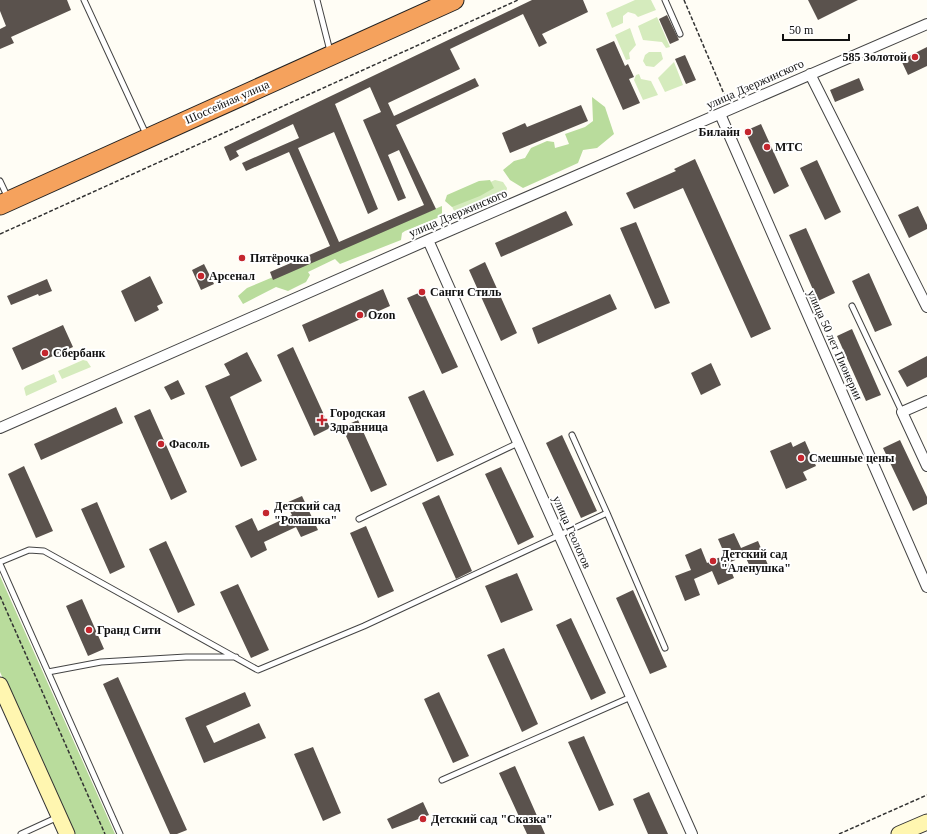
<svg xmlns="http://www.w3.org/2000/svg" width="927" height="834" viewBox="0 0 927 834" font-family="'Times New Roman',serif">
<rect width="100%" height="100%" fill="#fffdf5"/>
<path fill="#d5ebbd" d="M635 0H651L656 10 638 17 635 14 628 12 623 16V23L612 28 606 13Z
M657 17 670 47 666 48 662 42 643 40 638 26Z
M630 28 636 45 629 53 630 59 626 60 615 35Z
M649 52H661L663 59 654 67 646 66 643 61 645 55Z
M674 62 683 85 665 92 658 78Z
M639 74 641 79 651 81 658 95 643 100 634 80 636 75Z
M495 180 503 182 507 188 506 194 459 217 453 209 450 200Z
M83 360 87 361 91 367 62 379 58 371Z
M54 374 57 382 26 396 24 388 26 386Z"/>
<path fill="#b9dc9c" d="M592 97 605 107 614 134 597 148 583 150 578 163 523 188 510 180 503 170 514 161 525 158 531 148 547 141 554 142 555 148 569 144 565 134 585 127 593 121Z
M490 180 494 188 480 196 452 207 445 201 447 195 479 181Z
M442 206V216L405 231 402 233 401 240 340 264 335 259 308 272 310 275 306 282 288 291 276 287 243 304 238 296 247 288 266 280Z
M0 576 115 834H73L0 672Z"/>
<path fill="#5a524d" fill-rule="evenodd" d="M0 0H67L71 10 11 37 14 43 0 49V29L6 26 0 11Z
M532 0H583L588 12 542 34 547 43 539 47 523 14 450 49 460 69 388 103 394 116 475 78 479 86 396 125 436 209 273 280 270 272 330 246 289 152 246 171 242 163 299 138 293 124 236 151 239 156 230 161 224 147ZM370 87 381 112 363 120 398 201 406 198 388 155 399 150 424 205 339 242 298 148 334 132 368 214 378 209 335 104Z
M808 0H858L818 20Z
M667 15 679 40 670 44 659 19Z
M614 41 625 66 628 64 634 77 629 79 640 103 623 110 596 49Z
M927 47V66L908 75 901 60Z
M685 55 696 80 686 84 675 59Z
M859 78 864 90 835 102 830 90Z
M581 105 588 121 510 153 502 133 525 123 527 127Z
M761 124 789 186 774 194 745 131Z
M695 159 771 329 751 338 683 188 634 209 626 193 676 171 674 169Z
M817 160 841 212 825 220 800 168Z
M918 206 927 225V229L909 238 898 215Z
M566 211 573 225 501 257 495 243Z
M636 222 670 303 655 309 620 228Z
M806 228 835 293 818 301 789 235Z
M485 262 517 333 501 341 469 270Z
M204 264 214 284 201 290 192 270Z
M869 273 892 325 875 332 852 281Z
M150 276 163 303 157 306 159 310 135 322 121 291Z
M47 279 52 291 39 296 38 294 11 305 7 296Z
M383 289 390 306 309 342 302 325Z
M423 291 458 367 442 374 407 298Z
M610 294 617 309 538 344 532 328Z
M63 325 73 347 22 370 12 348Z
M852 329 881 395 866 401 837 336Z
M293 347 330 428 314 436 277 355Z
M247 352 262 381 230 397 257 460 241 467 205 386 230 375 224 364Z
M927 356V377L907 387 898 371Z
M711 363 721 385 701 395 691 373Z
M178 380 185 394 171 400 164 387Z
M424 390 454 455 437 462 408 397Z
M116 407 123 423 41 460 34 444Z
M150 409 187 492 171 500 134 416Z
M358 420 387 485 371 492 342 427Z
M562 435 597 511 581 518 546 443Z
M900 440 927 497V504L913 511 883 448Z
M805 441 816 466 803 472 807 480 786 489 770 451 791 442 793 447Z
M24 466 53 531 36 538 8 474Z
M501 467 534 537 518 545 485 474Z
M439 495 472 571 456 579 422 503Z
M302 496 318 530 301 537 296 527 264 542 267 550 251 558 235 526 252 518 258 531 292 515 286 503Z
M97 502 125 567 110 574 81 509Z
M366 526 394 591 378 598 350 533Z
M734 533 741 548 758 541 768 565 752 571 745 556 728 563 734 578 718 585 712 571 694 579 700 595 685 601 675 576 691 570 685 555 701 548 707 563 725 555 718 539Z
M166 541 195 605 178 613 149 549Z
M517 573 533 610 501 623 485 586Z
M238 584 269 650 251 658 220 592Z
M633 590 667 667 650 674 616 598Z
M82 599 104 649 88 656 66 606Z
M571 618 606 693 591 700 556 625Z
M504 648 538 724 522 732 487 655Z
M118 677 187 830 177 834H170L103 684Z
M245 692 251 706 206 726 214 743 259 723 266 738 204 763 185 718Z
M439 692 469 756 453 763 424 699Z
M584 736 614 805 599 811 568 742Z
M313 747 341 813 323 821 294 754Z
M515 766 545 834H527L499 773Z
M649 792 668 834H648L633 799Z
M423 802 429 815 392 829 387 819Z"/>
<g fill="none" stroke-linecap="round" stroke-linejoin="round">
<g stroke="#444" stroke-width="7">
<path id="lane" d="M84 0 146 134
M317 0 330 51
M665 0 680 34
M0 181 8 198
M852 306 902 412
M572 435 607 513
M359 519 518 443
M0 562 29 550 44 551 258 670 364 626 607 513 665 648
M0 564 120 834
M48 672 101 662 186 657H236
M442 780 631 697
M21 834 58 817"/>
</g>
<g stroke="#444" stroke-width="12">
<path id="street" d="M810 74 927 307
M720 114 927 587
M428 240 692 834
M927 401 902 412 927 466
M0 428 428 240 927 24"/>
</g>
<g stroke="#333" stroke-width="17">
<path id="secondary" d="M0 685 67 834
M899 834 927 822"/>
</g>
<g stroke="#222" stroke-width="21">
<path id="highway" d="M0 205 454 0"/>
</g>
<path stroke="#333" stroke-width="1.5" stroke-dasharray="4 2" stroke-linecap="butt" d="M684 0 727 101
M0 234 518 0
M0 596 105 834
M839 834 927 795"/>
<use href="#lane" stroke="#fff" stroke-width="5"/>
<use href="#street" stroke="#fff" stroke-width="10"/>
<use href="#secondary" stroke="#fff6b0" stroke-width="15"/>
<use href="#highway" stroke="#f5a25d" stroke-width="19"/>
</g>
<g fill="#c4262e" stroke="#fff" stroke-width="1.5">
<circle cx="915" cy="57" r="4"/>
<circle cx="748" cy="132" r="4"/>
<circle cx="767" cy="147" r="4"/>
<circle cx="242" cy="258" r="4"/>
<circle cx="201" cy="276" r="4"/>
<circle cx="422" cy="292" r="4"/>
<circle cx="360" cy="315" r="4"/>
<circle cx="45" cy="353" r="4"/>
<path d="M320 414h4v4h4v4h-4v4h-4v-4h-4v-4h4z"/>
<circle cx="161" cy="444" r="4"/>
<circle cx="801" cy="458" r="4"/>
<circle cx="266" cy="513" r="4"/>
<circle cx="713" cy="561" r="4"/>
<circle cx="89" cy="630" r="4"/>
<circle cx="423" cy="819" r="4"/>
</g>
<g text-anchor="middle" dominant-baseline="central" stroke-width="4" stroke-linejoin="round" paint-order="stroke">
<g font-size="12" font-weight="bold" fill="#111" stroke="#fff" text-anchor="start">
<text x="907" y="57" text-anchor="end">585 Золотой</text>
<text x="740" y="132" text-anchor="end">Билайн</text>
<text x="775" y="147">МТС</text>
<text x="250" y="258">Пятёрочка</text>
<text x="209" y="276">Арсенал</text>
<text x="430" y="292">Санги Стиль</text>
<text x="368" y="315">Ozon</text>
<text x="53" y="353">Сбербанк</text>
<text x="330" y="413">Городская<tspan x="330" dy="14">Здравница</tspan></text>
<text x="169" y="444">Фасоль</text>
<text x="809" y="458">Смешные цены</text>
<text x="274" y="506">Детский сад<tspan x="274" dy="14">"Ромашка"</tspan></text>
<text x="721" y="554">Детский сад<tspan x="721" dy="14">"Аленушка"</tspan></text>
<text x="97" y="630">Гранд Сити</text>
<text x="431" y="819">Детский сад "Сказка"</text>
</g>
<g font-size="12" fill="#111" stroke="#fff">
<text transform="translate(755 84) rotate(-24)">улица Дзержинского</text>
<text transform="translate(227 102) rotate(-24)">Шоссейная улица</text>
<text transform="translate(458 213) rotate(-23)">улица Дзержинского</text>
<text transform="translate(835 345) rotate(66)">улица 50 лет Пионерии</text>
<text transform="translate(572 532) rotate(66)">улица Геологов</text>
</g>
</g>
<path d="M783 34v6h66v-6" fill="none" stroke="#111111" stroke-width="2"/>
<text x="789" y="34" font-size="12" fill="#111111" stroke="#ffffff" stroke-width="3" paint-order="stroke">50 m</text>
</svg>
